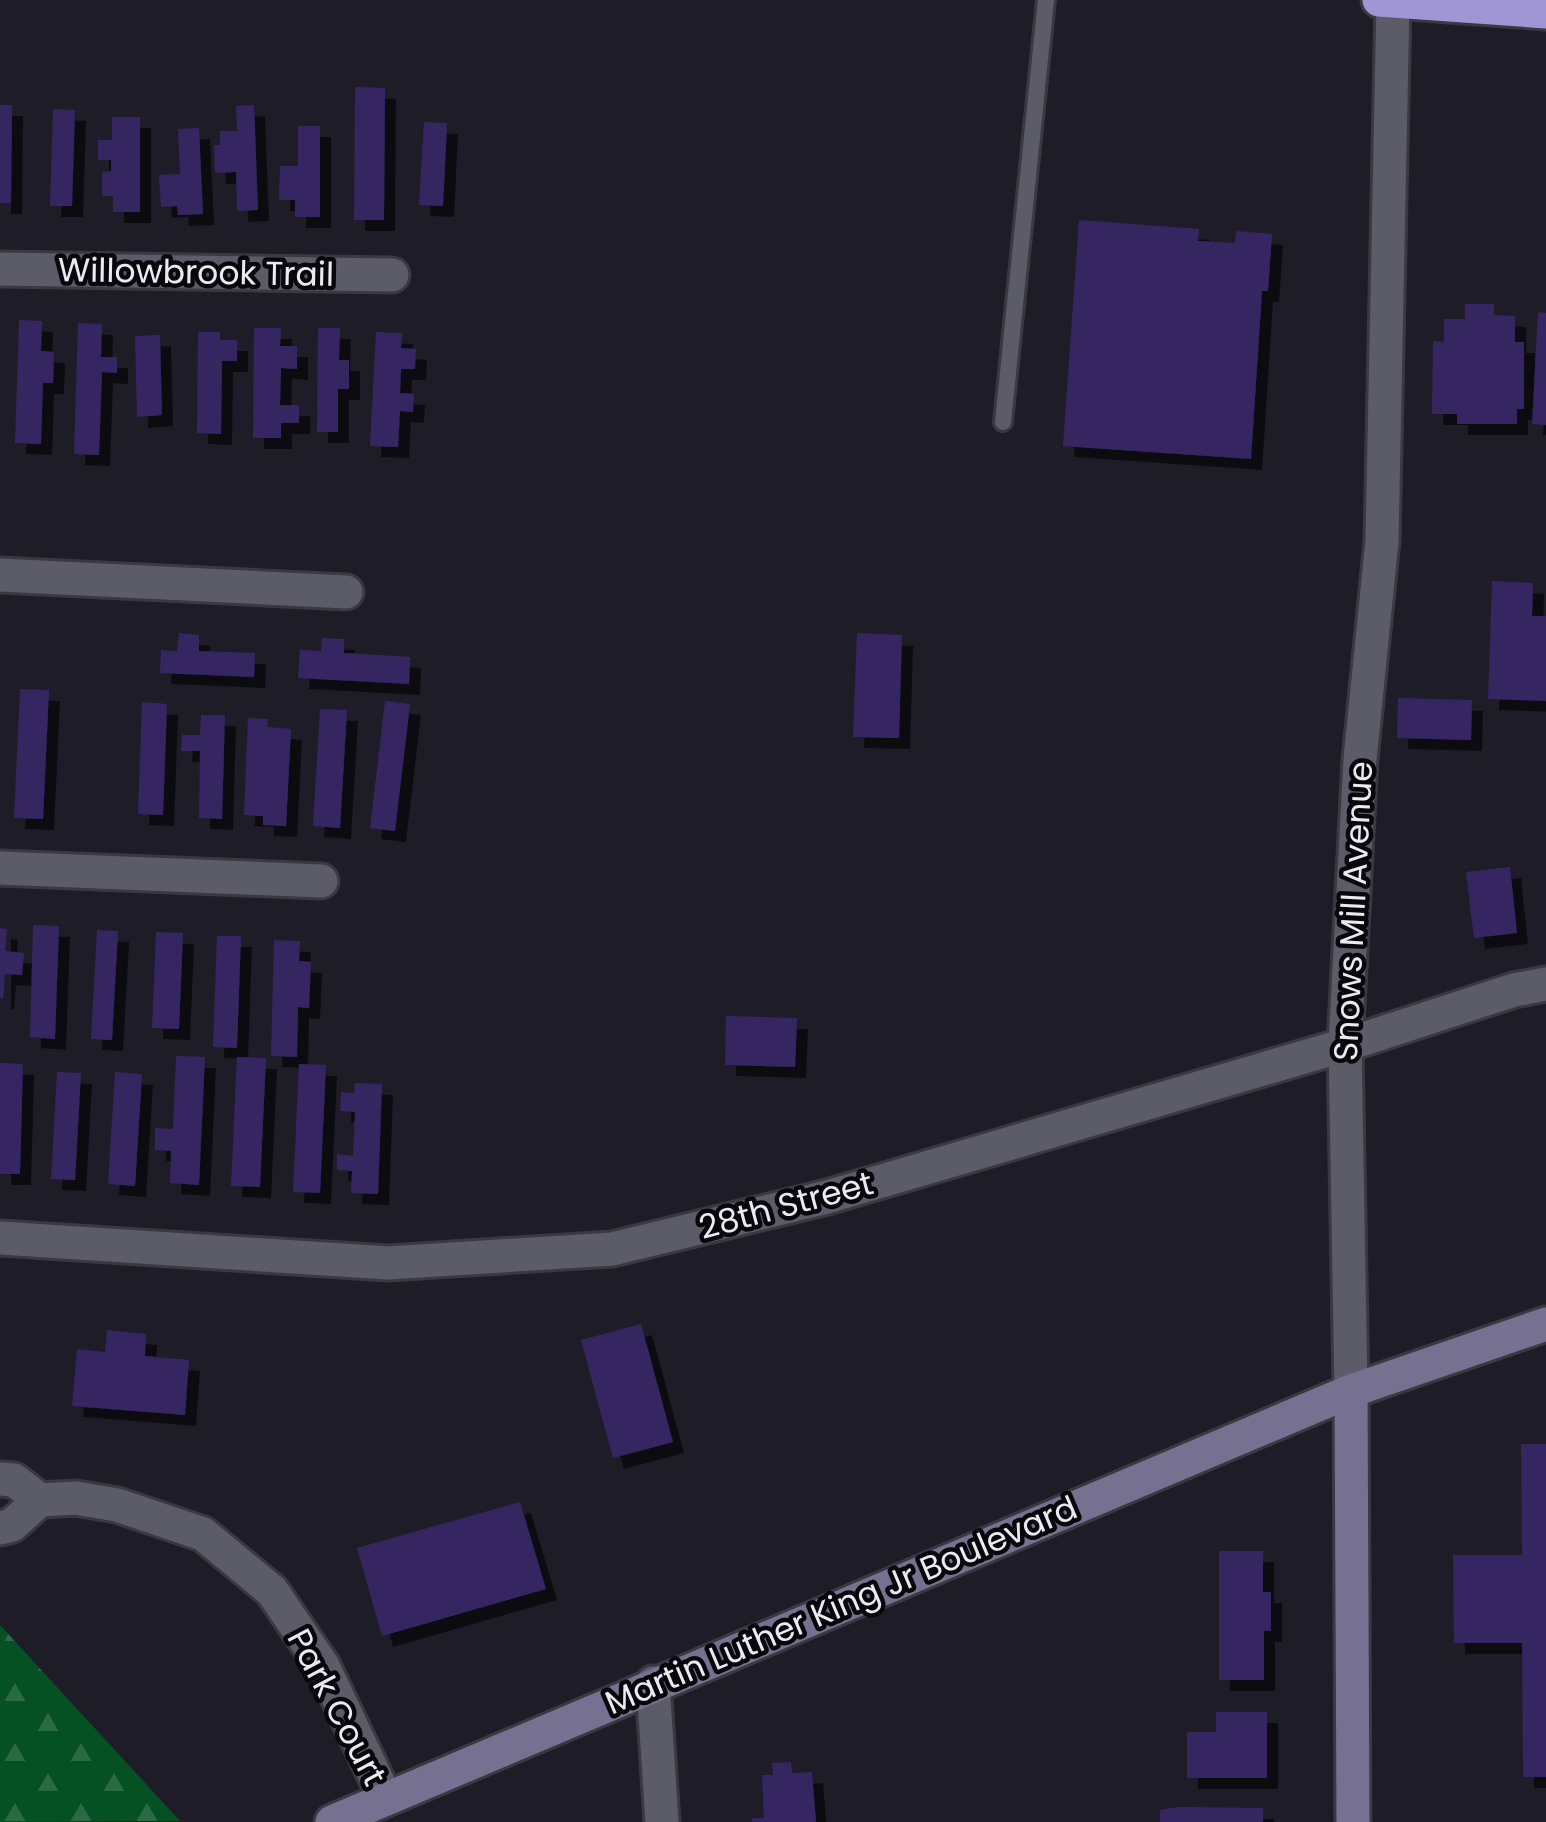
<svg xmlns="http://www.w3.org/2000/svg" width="1546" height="1822" viewBox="0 0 1546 1822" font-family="Poppins,sans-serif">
<defs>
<pattern id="forest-firs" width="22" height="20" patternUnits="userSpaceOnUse" patternTransform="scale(3)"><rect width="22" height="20" fill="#055124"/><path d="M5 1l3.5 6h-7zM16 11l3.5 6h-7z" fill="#2a6a44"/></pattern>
<filter id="shadow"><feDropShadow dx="11" dy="11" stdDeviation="0" flood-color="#0009"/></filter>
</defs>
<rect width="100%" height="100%" fill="#1e1c27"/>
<path fill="url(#forest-firs)" d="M0 1625 180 1821 0 1822Z"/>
<path fill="#352762" filter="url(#shadow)" d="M355 87 385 88 384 220H354Z
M0 105H12L11 203H0Z
M254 105 258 210 237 211 236 172 215 173 214 145H220V131H237L236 106Z
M53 109 75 110 72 206H50Z
M112 117H140V212H113V196H102V172L111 171V160H98V140H112Z
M424 122 447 123 443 206 419 205Z
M298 126H320V217H295V200H279L280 166H298Z
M199 128 203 214 178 215 177 206 161 207 159 175 180 174 178 129Z
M1079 220 1199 229 1198 241 1235 243 1236 231 1272 234 1268 291H1262L1251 459 1063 446Z
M1465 304H1494V315L1515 316V342H1524V409H1517V424H1457V414H1432L1433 341 1444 342V319H1465Z
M1538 312 1546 313V425L1532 424Z
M19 320 42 321 41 351 54 352 53 383H43L41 444 15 443Z
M78 323 102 324 101 357H117V373L102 372 99 455 74 454Z
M254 328H281L280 346H297V369L281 368 280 405H299V423H281V438H253Z
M318 328H340L339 360H349V389H338V432H317Z
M198 332H220V340H237V361H222L221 434 197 433Z
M376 332 402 333 401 348 416 349 415 369H401L400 393 414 394 413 412 400 411 398 447 370 446Z
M160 335 162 415 137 417 135 336Z
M1492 581 1533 583 1532 616H1546V701L1488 699Z
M179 633 199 635V651L255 653 254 677 160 673 161 650 177 651Z
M857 633 902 635 899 738 853 737Z
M322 638 344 639V653L410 657 409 684 298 678 300 650 321 651Z
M20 689 49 690 43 819 14 818Z
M1398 698 1472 700 1471 740 1397 738Z
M385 701 410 704 395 831 370 828Z
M142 702 167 704 163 815 138 814Z
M320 709 347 710 340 828 313 826Z
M201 715H225L222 819 199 818 200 751H181L182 735H200Z
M248 718 268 719 267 727 291 729 286 826 263 825V816L244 815Z
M1510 867 1517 933 1474 938 1466 872Z
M33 925 59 926 55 1039 30 1037Z
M0 928 7 929 5 951 24 953 22 975 5 974 3 999 0 998Z
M97 930 118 931 112 1040 91 1039Z
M156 932 183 933 179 1029 152 1028Z
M217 936H241L237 1048 213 1047Z
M274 940 300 941 299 961 311 962 309 1008 298 1007 297 1057 271 1056Z
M726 1016 797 1018 795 1067 725 1065Z
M176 1056 205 1057 199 1185 170 1183 171 1151 155 1150V1128L173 1129Z
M237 1057 266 1058 260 1187 231 1186Z
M0 1063 23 1064 20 1174H0Z
M299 1064 326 1065 320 1193 293 1192Z
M57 1072 81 1073 75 1180 51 1179Z
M115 1072 142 1074 135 1186 108 1184Z
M355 1083 382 1084 378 1194 351 1193 352 1171 337 1170V1154L353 1156 355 1112 340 1111 341 1092 354 1093Z
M641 1324 673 1442 613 1458 581 1340Z
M107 1330 146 1334 145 1356 189 1360 185 1415 72 1406 77 1349 105 1352Z
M1521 1444H1546V1777H1523L1522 1643H1454L1453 1555H1522Z
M520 1502 546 1589 382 1636 357 1548Z
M1219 1551H1263V1592H1271V1631H1264V1680H1219Z
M1216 1712H1267V1778H1187V1732H1216Z
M791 1762 792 1773 812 1772 816 1822H752V1818H764L762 1775H773L772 1763Z
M1178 1807 1263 1808V1822H1160V1810Z"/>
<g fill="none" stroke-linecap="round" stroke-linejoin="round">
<g stroke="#3a3942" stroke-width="22">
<path id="service" d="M1003 422 1046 0"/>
</g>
<g stroke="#3a3942" stroke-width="39">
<path id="minor" d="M0 269 392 275
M0 575 346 592
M0 868 321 881
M0 1238 388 1263 612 1249 827 1197 1345 1045 1514 990 1546 984
M1351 1391 1345 1045 1360 759 1382 541 1393 1
M0 1479 14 1480 40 1500 12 1525 0 1528
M40 1500 76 1498 117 1505 203 1534 272 1591 323 1666 386 1799
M653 1683 662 1822"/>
</g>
<g stroke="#3a3942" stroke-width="39">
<path id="secondary" d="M1351 1391 1353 1822
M332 1822 1351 1391 1546 1324"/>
</g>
<g stroke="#3a3942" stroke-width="39">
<path id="trunk" d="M1379 0 1546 12"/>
</g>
<use href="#service" stroke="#5c5b68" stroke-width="16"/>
<use href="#minor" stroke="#5c5b68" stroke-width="33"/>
<use href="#secondary" stroke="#767191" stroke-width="33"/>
<use href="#trunk" stroke="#a096d5" stroke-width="33"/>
</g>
<g text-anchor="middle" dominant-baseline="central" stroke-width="9" stroke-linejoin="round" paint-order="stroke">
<g font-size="33" fill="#ebeaf2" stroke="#08070c">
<text transform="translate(196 272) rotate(1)">Willowbrook Trail</text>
<text transform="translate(1353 911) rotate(-87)">Snows Mill Avenue</text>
<text transform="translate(786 1205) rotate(-15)">28th Street</text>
<text transform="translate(841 1605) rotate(-23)">Martin Luther King Jr Boulevard</text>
<text transform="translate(337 1707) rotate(62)">Park Court</text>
</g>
</g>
</svg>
